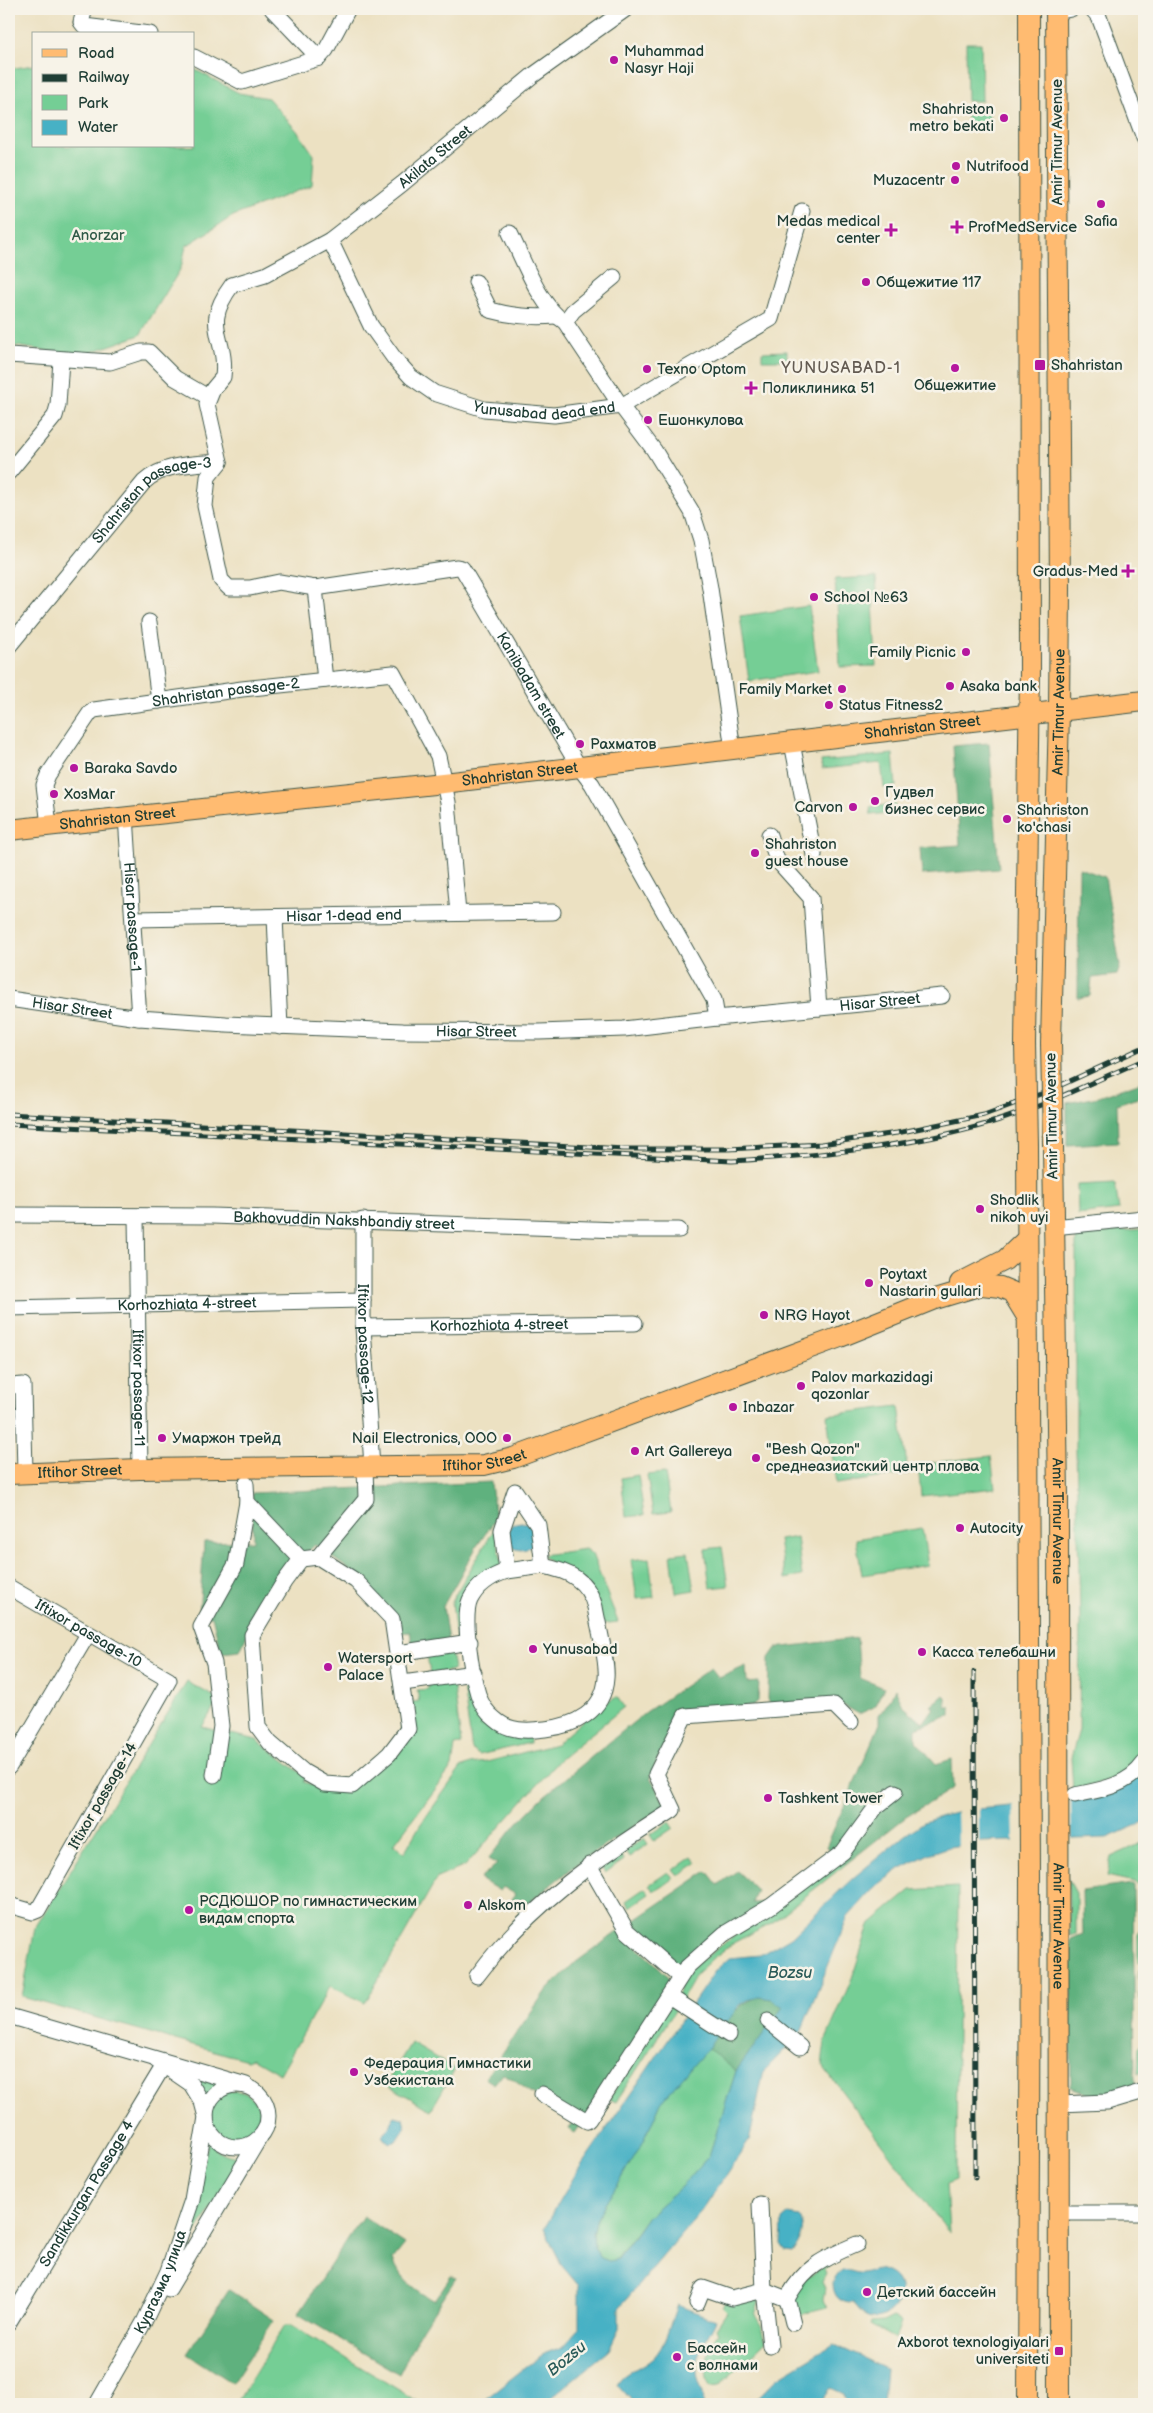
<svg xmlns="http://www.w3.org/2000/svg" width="1153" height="2413" viewBox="0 0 1153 2413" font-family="'Balsamiq Sans',sans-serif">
<rect width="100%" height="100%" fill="#f7f3e8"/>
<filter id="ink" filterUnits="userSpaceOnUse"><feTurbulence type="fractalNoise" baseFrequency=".02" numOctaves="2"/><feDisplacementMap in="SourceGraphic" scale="10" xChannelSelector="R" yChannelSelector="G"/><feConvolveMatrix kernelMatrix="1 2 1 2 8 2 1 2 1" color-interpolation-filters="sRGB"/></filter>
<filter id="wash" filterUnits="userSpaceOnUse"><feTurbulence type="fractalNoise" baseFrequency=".0096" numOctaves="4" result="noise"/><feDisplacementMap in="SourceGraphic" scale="20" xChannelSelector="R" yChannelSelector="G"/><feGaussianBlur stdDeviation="1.12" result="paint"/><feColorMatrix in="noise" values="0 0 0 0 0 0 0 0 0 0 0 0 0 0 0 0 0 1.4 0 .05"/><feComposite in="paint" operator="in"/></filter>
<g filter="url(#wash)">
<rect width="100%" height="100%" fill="#ece1c2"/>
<path fill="#74ce95" stroke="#4a8664" d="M966 43H981L982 101H967Z
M34 65V146H194V69L239 93 268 98 298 132 314 155 312 185 233 216 186 246 181 268 140 335 80 356 9 345V69Z
M967 106H989V130H967Z
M787 351V360H762V352Z
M876 577 877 594 836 596 835 579Z
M873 600 876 666 840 667 837 602Z
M809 606 818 671 749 681 740 616Z
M893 754 896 786 884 788 881 763 822 769 821 761Z
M895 804 896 812 871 815 870 807Z
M1115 1183 1119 1210 1078 1215 1077 1185Z
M1144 1229V1754C1128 1779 1100 1783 1073 1790L1071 1758 1079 1730 1080 1615 1076 1449V1236L1077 1234Z
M899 1406 908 1474 836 1484 827 1415Z
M991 1456 995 1488 921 1496 918 1464Z
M665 1473 671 1512 653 1514 647 1475Z
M638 1475 644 1515 626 1517 621 1478Z
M495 1528 503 1569 475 1586 467 1635 456 1641 452 1600Z
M922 1528 928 1565 862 1575 856 1539Z
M797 1537 802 1576 785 1579 779 1540Z
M722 1547 728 1586 710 1588 705 1549Z
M585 1549 592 1554 618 1622 600 1624 596 1604 542 1555Z
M688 1552 694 1590 676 1593 671 1554Z
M649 1558 654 1597 637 1599 631 1560Z
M451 1651 454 1670 430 1674 427 1654Z
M467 1678C475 1713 489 1739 530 1738V1743L479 1755 472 1750 462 1679Z
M453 1680 461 1743 460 1745 455 1746 452 1767 394 1844 404 1853 420 1825 461 1768 470 1764 487 1762 556 1744 598 1707 617 1697 624 1707 559 1760 465 1866 437 1878 365 2003 330 1986 280 2074 252 2058 247 2060 22 1997 35 1928 187 1682 219 1699 202 1727 257 1740 306 1777 304 1782 332 1791 394 1752 409 1703 419 1701 417 1690 428 1689V1684Z
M669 1822 673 1828 654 1841 650 1835Z
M644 1838 648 1844 629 1857 625 1851Z
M1144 1842V1890L1134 1882 1107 1876 1111 1857Z
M620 1854 624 1860 605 1873 601 1867Z
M692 1857 697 1863 678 1876 673 1870Z
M840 1858 846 1864 773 1922 735 1942 713 1958 697 1973 680 2002 676 2000 681 1982 691 1968Z
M668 1872 673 1879 654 1891 649 1885Z
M1068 1879 1076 1893V1934L1070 1936Z
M958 1887 956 2180 946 2184 949 2233 822 2065 825 2042 852 1978 869 1925 911 1890Z
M645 1888 649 1894 630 1907 626 1901Z
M1144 1927V1960L1138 1962V1934Z
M1139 1970H1144V2004L1139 1999Z
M669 2005 676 2009 616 2102 609 2099Z
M1144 2041V2071L1138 2074 1139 2047Z
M411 2043 455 2069 431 2110 386 2084Z
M708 2048 736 2071 709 2156 681 2187 648 2216 617 2259 609 2261 601 2258 594 2248 593 2234 597 2217 644 2141 661 2102Z
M180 2072 224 2086 214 2090 207 2098Z
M210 2116a25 25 0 1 1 50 0a25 25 0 1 1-50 0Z
M209 2142C219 2154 230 2158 245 2155L173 2268Z
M831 2263 824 2270 826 2274 822 2282 825 2288 823 2299 827 2307 811 2311 797 2317 791 2294 802 2279Z
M761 2295 755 2315 762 2327 766 2341 719 2386 711 2387C701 2376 709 2344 718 2333L716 2328 727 2312 723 2308 726 2301Z
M894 2317 899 2319 901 2322 895 2339 870 2325 871 2323 884 2322Z
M285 2325H291L422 2404H236Z"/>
<path fill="#5fb17e" stroke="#3f7759" d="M989 743 999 869 922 875 920 848 960 845 953 746Z
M1079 868 1105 877 1120 966 1117 975 1092 978 1090 996 1078 998Z
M1144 1081V1095L1117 1104 1118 1142 1067 1145V1103L1098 1097Z
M491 1482 495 1520 477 1546 443 1606 448 1641 424 1646 422 1641 412 1642 410 1632 399 1633 347 1568 315 1545 306 1554 292 1559 249 1631 240 1651 221 1653 212 1616H199L204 1542 253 1541 252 1493Z
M857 1638 860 1678 884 1688 874 1707 859 1714 843 1705 770 1703 768 1699 769 1658 776 1648Z
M746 1666 747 1683 759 1682 758 1701 754 1706 677 1715 650 1777 666 1805 574 1866 520 1910 510 1903 515 1894 503 1887 500 1891 480 1879 497 1864 488 1859 518 1822 543 1797 646 1712 711 1668 719 1678Z
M895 1688 903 1706 923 1723 934 1708 931 1706 944 1695 946 1697V1707H951V1715L916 1728V1741L936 1764 952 1759 953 1788 906 1817 846 1864 826 1847 879 1726V1715L890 1700Z
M707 1871 718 1885 737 1871 757 1890 752 1903 775 1902 679 1968 628 1925Z
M1133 1884 1135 2087 1096 2097 1071 2087V1939L1083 1934 1082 1891Z
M620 1930 666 1974 671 1984 596 2102 574 2133 568 2129 573 2121 503 2073 494 2084 485 2078 545 1992 572 1965Z
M759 1997 772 1999 783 2007 736 2071 708 2048C722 2028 735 2003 759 1997Z
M363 2216 405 2244 393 2259C400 2280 415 2290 434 2301L451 2276 456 2278 422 2329 399 2374 298 2314Z
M229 2290 274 2320 232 2383 187 2354Z"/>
<path fill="#47b1c5" stroke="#33777c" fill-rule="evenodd" d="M507 1536a14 14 0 1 1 28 0a14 14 0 1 1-28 0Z
M1144 1770V1822L1107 1838 980 1842 949 1847 929 1854 901 1868 875 1887 848 1917 800 2034 764 2071 749 2141 703 2209 619 2308V2329L609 2350 543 2404H479L541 2355 562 2347 579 2328V2286L562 2266 544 2228 578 2170 715 1971 729 1958 760 1955 791 1937 853 1878 905 1835 924 1822 946 1815 978 1809 1074 1800ZM759 1997 772 1999 783 2007 736 2071 709 2156 681 2187 648 2216 618 2259 609 2261 601 2258 594 2248 593 2234 597 2217 644 2141 661 2102 708 2048 739 2006 748 2000Z
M394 2116 403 2118 405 2127 396 2141 390 2143 384 2139 382 2135 390 2127Z
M789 2214 799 2216C807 2226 800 2245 792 2252L785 2251 781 2245 782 2220Z
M878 2269C931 2282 876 2347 854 2303 841 2304 833 2297 833 2283 843 2261 852 2275 863 2273 868 2272 872 2269 878 2269Z
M677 2305 716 2320C709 2335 695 2356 697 2373 698 2385 706 2393 703 2404H635L617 2384C623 2371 642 2368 652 2359 666 2347 670 2322 677 2305Z
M833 2344 886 2369 883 2404H847L844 2394 831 2388 820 2402 812 2404H751L777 2378Z"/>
<path fill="#ece1c2" d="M1071 1798 1072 1842 1014 1844 1013 1802Z
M979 1807V1845L958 1848 957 1810Z"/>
</g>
<g filter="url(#ink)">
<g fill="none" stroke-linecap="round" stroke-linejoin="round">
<g stroke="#3e5649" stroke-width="17">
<g id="minor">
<path d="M85 9 81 22 84 26 150 34"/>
<path d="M272 9 319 58"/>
<path d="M1092 9 1099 17 1144 138"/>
<path d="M1056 12 1071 9"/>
<path d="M194 57 242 82 319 58 326 50 348 9"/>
<path d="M510 233C523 259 540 307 565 322L621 406 654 450 692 512 701 540 710 588 733 750"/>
<path id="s1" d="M330 240 371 326 394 358 411 377 434 393 484 409 554 415 621 406 771 319 802 211"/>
<path d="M476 282 490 310C512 316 533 318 555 316"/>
<path d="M565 322 573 311 614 277"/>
<path d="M9 355 110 362 141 352H149L175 378 208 397"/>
<path id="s2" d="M220 462 207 404 213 389 223 377C228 336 200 328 232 285L265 275 330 240 402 184 532 76 626 9"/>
<path d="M9 472 55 416 58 405 61 360"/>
<path d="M315 588 325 680"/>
<path d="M149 622 159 701"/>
<path id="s3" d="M9 646 144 482C164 463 194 464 220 462L208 477 205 506 221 580 229 588H250L279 582 315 588 457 567 462 568 579 767 592 784 714 1000 717 1018"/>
<path d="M792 743 814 855"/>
<path id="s4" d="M126 816 139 1018"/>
<path id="s5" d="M49 825 44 785 48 775 90 713 94 710 242 689 393 673 438 756 448 802 458 913"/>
<path d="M769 835 777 860 811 898 819 1008"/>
<path d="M275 917 280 1027"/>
<path id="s6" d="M134 919 553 912"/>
<path id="s7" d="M9 999 139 1018 226 1024 403 1031 539 1032 624 1029 717 1018 942 996"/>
<path id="s8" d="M9 1215 212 1216 620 1230H679"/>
<path id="s9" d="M136 1217 140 1469"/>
<path id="s10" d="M363 1220V1327L372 1467"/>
<path d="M1053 1227 1144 1218"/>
<path id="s11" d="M9 1308 363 1300"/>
<path id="s12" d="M363 1327 635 1323"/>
<path d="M9 1386 23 1385 25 1473"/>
<path d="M246 1484 247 1502 301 1559 318 1557 366 1499 365 1467"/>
<path d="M515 1491 538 1525 543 1566C569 1571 588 1580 595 1607 598 1625 608 1662 606 1678 604 1712 574 1726 545 1729 527 1731 509 1732 495 1719 487 1713 481 1704 478 1694 472 1675 462 1618 470 1600 478 1584 491 1576 507 1571L502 1530Z"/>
<path d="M301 1559 284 1582 252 1635 258 1727 270 1743 304 1772 325 1784 352 1786 389 1754 408 1729 392 1619 356 1581 318 1557"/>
<path d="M507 1571 543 1566"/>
<path id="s13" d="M9 1587 169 1680 38 1910 33 1912 9 1905"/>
<path d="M398 1653 470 1642"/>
<path d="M403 1683 474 1673"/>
<path d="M9 1767 88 1634"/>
<path d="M214 1775 221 1726 214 1663 201 1627 236 1564 247 1502"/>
<path d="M1075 1795C1100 1790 1128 1786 1144 1763"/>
<path d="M589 1865 627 1931 680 1977"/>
<path d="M477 1976C531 1903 599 1857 673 1810L656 1774 685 1716 834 1705 851 1722"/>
<path d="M669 1996 729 2035"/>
<path d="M9 2016 246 2085"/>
<path d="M768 2021 800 2047"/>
<circle cx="237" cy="2116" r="31"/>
<path d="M542 2094 587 2121 589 2119 687 1967 724 1934 771 1906 843 1852 876 1807 895 1792"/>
<path d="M1059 2104 1107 2102 1144 2091"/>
<path d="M1058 2213H1144"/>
<path d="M169 2289 260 2137"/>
<path d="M787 2299 793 2323"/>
<path d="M697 2303 703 2288 732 2298 764 2290 760 2204"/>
<path id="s14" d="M9 2322 164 2065"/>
<path d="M770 2346 764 2290 787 2299C804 2267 824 2258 857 2244"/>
<path id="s15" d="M97 2404 144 2322 168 2271 192 2200 206 2117 202 2102 191 2084 156 2060"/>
</g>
</g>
<g stroke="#3e5649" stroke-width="22">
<g id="major">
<path id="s16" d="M9 830 443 783 1144 701"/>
<path d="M1025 1044 1030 670 1029 9"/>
<path id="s17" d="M1051 1044 1059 712 1060 589 1056 9"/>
<path d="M1027 1145 1030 1877 1028 2404"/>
<path id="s18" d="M1053 1146 1058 1497 1059 2404"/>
<path d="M960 1283 1005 1260 1027 1239"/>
<path id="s19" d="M9 1474 140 1469 484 1465 513 1458 840 1337 932 1300 982 1285 1000 1287 1012 1292 1026 1315"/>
</g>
</g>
<use href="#minor" stroke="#fff" stroke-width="15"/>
<use href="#major" stroke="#ffbb71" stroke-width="20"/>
<g stroke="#1f3d34" stroke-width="5">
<path id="rail" d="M9 1114 624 1149H729L821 1144 897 1133 984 1115 1046 1092 1144 1047
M9 1124 732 1161C819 1155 906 1148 990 1123 1044 1107 1093 1081 1144 1060
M974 1672 975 2178"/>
</g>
<use href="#rail" stroke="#f7f3e8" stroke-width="3" stroke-dasharray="9" stroke-linecap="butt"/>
<g stroke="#3e5649" stroke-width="22" stroke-linecap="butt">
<path id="major-bridge" d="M1025 1044 1027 1145
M1051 1044 1053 1146"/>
</g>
<use href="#major-bridge" stroke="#ffbb71" stroke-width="20"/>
</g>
</g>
<g fill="#b5179e" stroke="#f7f3e8" stroke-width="2">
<circle cx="614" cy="60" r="5"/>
<circle cx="1004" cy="118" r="5"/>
<circle cx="956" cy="166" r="5"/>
<circle cx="955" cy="180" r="5"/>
<circle cx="1101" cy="204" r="5"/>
<path d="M954.5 219.5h5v5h5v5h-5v5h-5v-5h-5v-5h5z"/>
<path d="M888.5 222.5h5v5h5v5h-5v5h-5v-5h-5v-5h5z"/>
<circle cx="866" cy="282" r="5"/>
<rect x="1034" y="359" width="12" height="12" rx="2.5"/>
<circle cx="955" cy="368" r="5"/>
<circle cx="647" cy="369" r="5"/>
<path d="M748.5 380.5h5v5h5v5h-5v5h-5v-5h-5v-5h5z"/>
<circle cx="648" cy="420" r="5"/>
<path d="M1125.5 563.5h5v5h5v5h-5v5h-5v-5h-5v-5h5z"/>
<circle cx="814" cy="597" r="5"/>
<circle cx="966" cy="652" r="5"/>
<circle cx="950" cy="686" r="5"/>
<circle cx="842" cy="689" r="5"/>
<circle cx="829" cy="705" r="5"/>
<circle cx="580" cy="744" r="5"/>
<circle cx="74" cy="768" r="5"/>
<circle cx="54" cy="794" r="5"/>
<circle cx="875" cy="801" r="5"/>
<circle cx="853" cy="807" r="5"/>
<circle cx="1007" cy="819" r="5"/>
<circle cx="755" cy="853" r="5"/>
<circle cx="980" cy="1209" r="5"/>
<circle cx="869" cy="1283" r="5"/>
<circle cx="764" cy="1315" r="5"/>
<circle cx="801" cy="1386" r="5"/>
<circle cx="733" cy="1407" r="5"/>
<circle cx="162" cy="1438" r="5"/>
<circle cx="507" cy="1438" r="5"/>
<circle cx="635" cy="1451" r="5"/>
<circle cx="756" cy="1458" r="5"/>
<circle cx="960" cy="1528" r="5"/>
<circle cx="533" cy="1649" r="5"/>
<circle cx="922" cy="1652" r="5"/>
<circle cx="328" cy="1667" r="5"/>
<circle cx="768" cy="1798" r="5"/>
<circle cx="468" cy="1905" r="5"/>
<circle cx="189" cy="1910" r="5"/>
<circle cx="354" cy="2072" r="5"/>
<circle cx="867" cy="2292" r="5"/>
<rect x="1054" y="2346" width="10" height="10" rx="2.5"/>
<circle cx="677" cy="2357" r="5"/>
</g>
<g text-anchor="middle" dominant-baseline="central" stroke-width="5" stroke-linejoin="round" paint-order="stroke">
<g font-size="15" fill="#1f3d34" stroke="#f7f3e8" text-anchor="start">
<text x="624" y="51">Muhammad<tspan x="624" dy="17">Nasyr Haji</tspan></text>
<text x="994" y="109" text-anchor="end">Shahriston<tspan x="994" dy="17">metro bekati</tspan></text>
<text x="966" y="166">Nutrifood</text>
<text x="945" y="180" text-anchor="end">Muzacentr</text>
<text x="880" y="221" text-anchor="end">Medas medical<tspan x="880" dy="17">center</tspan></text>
<text x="1101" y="221" text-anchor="middle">Safia</text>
<text x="968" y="227">ProfMedService</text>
<text x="876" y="282">Общежитие 117</text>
<text x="1051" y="365">Shahristan</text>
<text x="657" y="369">Texno Optom</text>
<text x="955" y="385" text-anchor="middle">Общежитие</text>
<text x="762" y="388">Поликлиника 51</text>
<text x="658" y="420">Ешонкулова</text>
<text x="1118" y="571" text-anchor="end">Gradus-Med</text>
<text x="824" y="597">School №63</text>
<text x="956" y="652" text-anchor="end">Family Picnic</text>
<text x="960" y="686">Asaka bank</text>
<text x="832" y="689" text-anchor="end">Family Market</text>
<text x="839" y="705">Status Fitness2</text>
<text x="590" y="744">Рахматов</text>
<text x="84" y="768">Baraka Savdo</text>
<text x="885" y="792">Гудвел<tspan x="885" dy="17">бизнес сервис</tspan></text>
<text x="64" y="794">ХозМаг</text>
<text x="843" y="807" text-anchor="end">Carvon</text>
<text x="1017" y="810">Shahriston<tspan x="1017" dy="17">ko'chasi</tspan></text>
<text x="765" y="844">Shahriston<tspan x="765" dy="17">guest house</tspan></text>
<text x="990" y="1200">Shodlik<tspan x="990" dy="17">nikoh uyi</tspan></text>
<text x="879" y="1274">Poytaxt<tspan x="879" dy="17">Nastarin gullari</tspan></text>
<text x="774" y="1315">NRG Hayot</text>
<text x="811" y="1377">Palov markazidagi<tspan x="811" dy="17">qozonlar</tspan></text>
<text x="743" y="1407">Inbazar</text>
<text x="172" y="1438">Умаржон трейд</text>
<text x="497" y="1438" text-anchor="end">Nail Electronics, ООО</text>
<text x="766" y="1449">"Besh Qozon"<tspan x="766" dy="17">среднеазиатский центр плова</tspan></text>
<text x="645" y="1451">Art Gallereya</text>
<text x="970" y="1528">Autocity</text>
<text x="543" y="1649">Yunusabad</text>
<text x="932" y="1652">Касса телебашни</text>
<text x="338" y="1658">Watersport<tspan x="338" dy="17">Palace</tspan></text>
<text x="778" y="1798">Tashkent Tower</text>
<text x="199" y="1901">РСДЮШОР по гимнастическим<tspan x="199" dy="17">видам спорта</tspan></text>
<text x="478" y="1905">Alskom</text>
<text x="364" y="2063">Федерация Гимнастики<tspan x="364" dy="17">Узбекистана</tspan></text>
<text x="877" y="2292">Детский бассейн</text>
<text x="1049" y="2342" text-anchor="end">Axborot texnologiyalari<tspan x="1049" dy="17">universiteti</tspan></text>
<text x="687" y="2348">Бассейн<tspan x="687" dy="17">с волнами</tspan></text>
</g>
<g font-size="15" fill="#1f3d34" stroke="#f7f3e8">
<text transform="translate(1057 142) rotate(-90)">Amir Timur Avenue</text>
<text stroke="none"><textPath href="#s2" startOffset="430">Akilata Street</textPath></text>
<text stroke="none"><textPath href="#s1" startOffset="301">Yunusabad dead end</textPath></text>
<text stroke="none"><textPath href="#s3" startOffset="210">Shahristan passage-3</textPath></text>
<text stroke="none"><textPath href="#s3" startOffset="800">Kanibadam street</textPath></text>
<text stroke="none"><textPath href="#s5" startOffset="264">Shahristan passage-2</textPath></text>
<text stroke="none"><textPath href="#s17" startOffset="332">Amir Timur Avenue</textPath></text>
<text stroke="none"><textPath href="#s16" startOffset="919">Shahristan Street</textPath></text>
<text stroke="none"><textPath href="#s16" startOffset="514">Shahristan Street</textPath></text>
<text stroke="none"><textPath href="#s16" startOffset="109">Shahristan Street</textPath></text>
<text stroke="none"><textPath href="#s6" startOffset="210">Hisar 1-dead end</textPath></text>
<text stroke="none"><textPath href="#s4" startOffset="101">Hisar passage-1</textPath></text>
<text stroke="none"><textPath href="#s7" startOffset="874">Hisar Street</textPath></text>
<text stroke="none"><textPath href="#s7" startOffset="64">Hisar Street</textPath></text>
<text stroke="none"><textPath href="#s7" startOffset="469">Hisar Street</textPath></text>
<text transform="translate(1052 1116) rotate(-91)">Amir Timur Avenue</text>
<text stroke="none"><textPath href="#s8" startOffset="335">Bakhovuddin Nakshbandiy street</textPath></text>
<text stroke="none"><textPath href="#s11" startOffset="178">Korhozhiаta 4-street</textPath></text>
<text stroke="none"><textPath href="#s12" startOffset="136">Korhozhiota 4-street</textPath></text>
<text stroke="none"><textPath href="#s10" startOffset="124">Iftixor passage-12</textPath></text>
<text stroke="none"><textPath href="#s9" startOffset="171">Iftixor passage-11</textPath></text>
<text stroke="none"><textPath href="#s19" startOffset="476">Iftihor Street</textPath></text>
<text stroke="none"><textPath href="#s19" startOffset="71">Iftihor Street</textPath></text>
<text stroke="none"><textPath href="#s18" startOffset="375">Amir Timur Avenue</textPath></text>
<text stroke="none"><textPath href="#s13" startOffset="92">Iftixor passage-10</textPath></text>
<text transform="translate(103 1796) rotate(-60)">Iftixor passage-14</text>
<text stroke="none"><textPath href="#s18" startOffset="780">Amir Timur Avenue</textPath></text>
<text stroke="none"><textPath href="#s14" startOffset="150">Sandikkurgаn Passage 4</textPath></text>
<text stroke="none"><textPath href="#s15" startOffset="138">Кургазма улица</textPath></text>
</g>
<g font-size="15" fill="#305a47" stroke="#f7f3e8">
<text x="98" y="235">Anorzar</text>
</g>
<g font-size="16" letter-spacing="1" fill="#635b52" stroke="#f7f3e8">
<text x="841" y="368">YUNUSABAD-1</text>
</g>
<g font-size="16" font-style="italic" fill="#295a58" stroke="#f7f3e8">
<text x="790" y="1973">Bozsu</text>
<text transform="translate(567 2359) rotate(-39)">Bozsu</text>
</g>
</g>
<rect width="1153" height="2413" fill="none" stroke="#f7f3e8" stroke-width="30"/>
<rect x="32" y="32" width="162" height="115" fill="#f7f3e8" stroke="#a1aaa0"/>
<rect x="42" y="49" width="25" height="8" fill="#ffbb71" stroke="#a1aaa0"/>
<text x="78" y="58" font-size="15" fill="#1f3d34">Road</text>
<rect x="42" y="74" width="25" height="8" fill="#1f3d34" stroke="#a1aaa0"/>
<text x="78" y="82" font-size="15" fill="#1f3d34">Railway</text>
<rect x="42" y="95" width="25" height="15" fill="#74ce95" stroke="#a1aaa0"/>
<text x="78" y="108" font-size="15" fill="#1f3d34">Park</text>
<rect x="42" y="120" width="25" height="15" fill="#47b1c5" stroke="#a1aaa0"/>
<text x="78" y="132" font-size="15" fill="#1f3d34">Water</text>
</svg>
